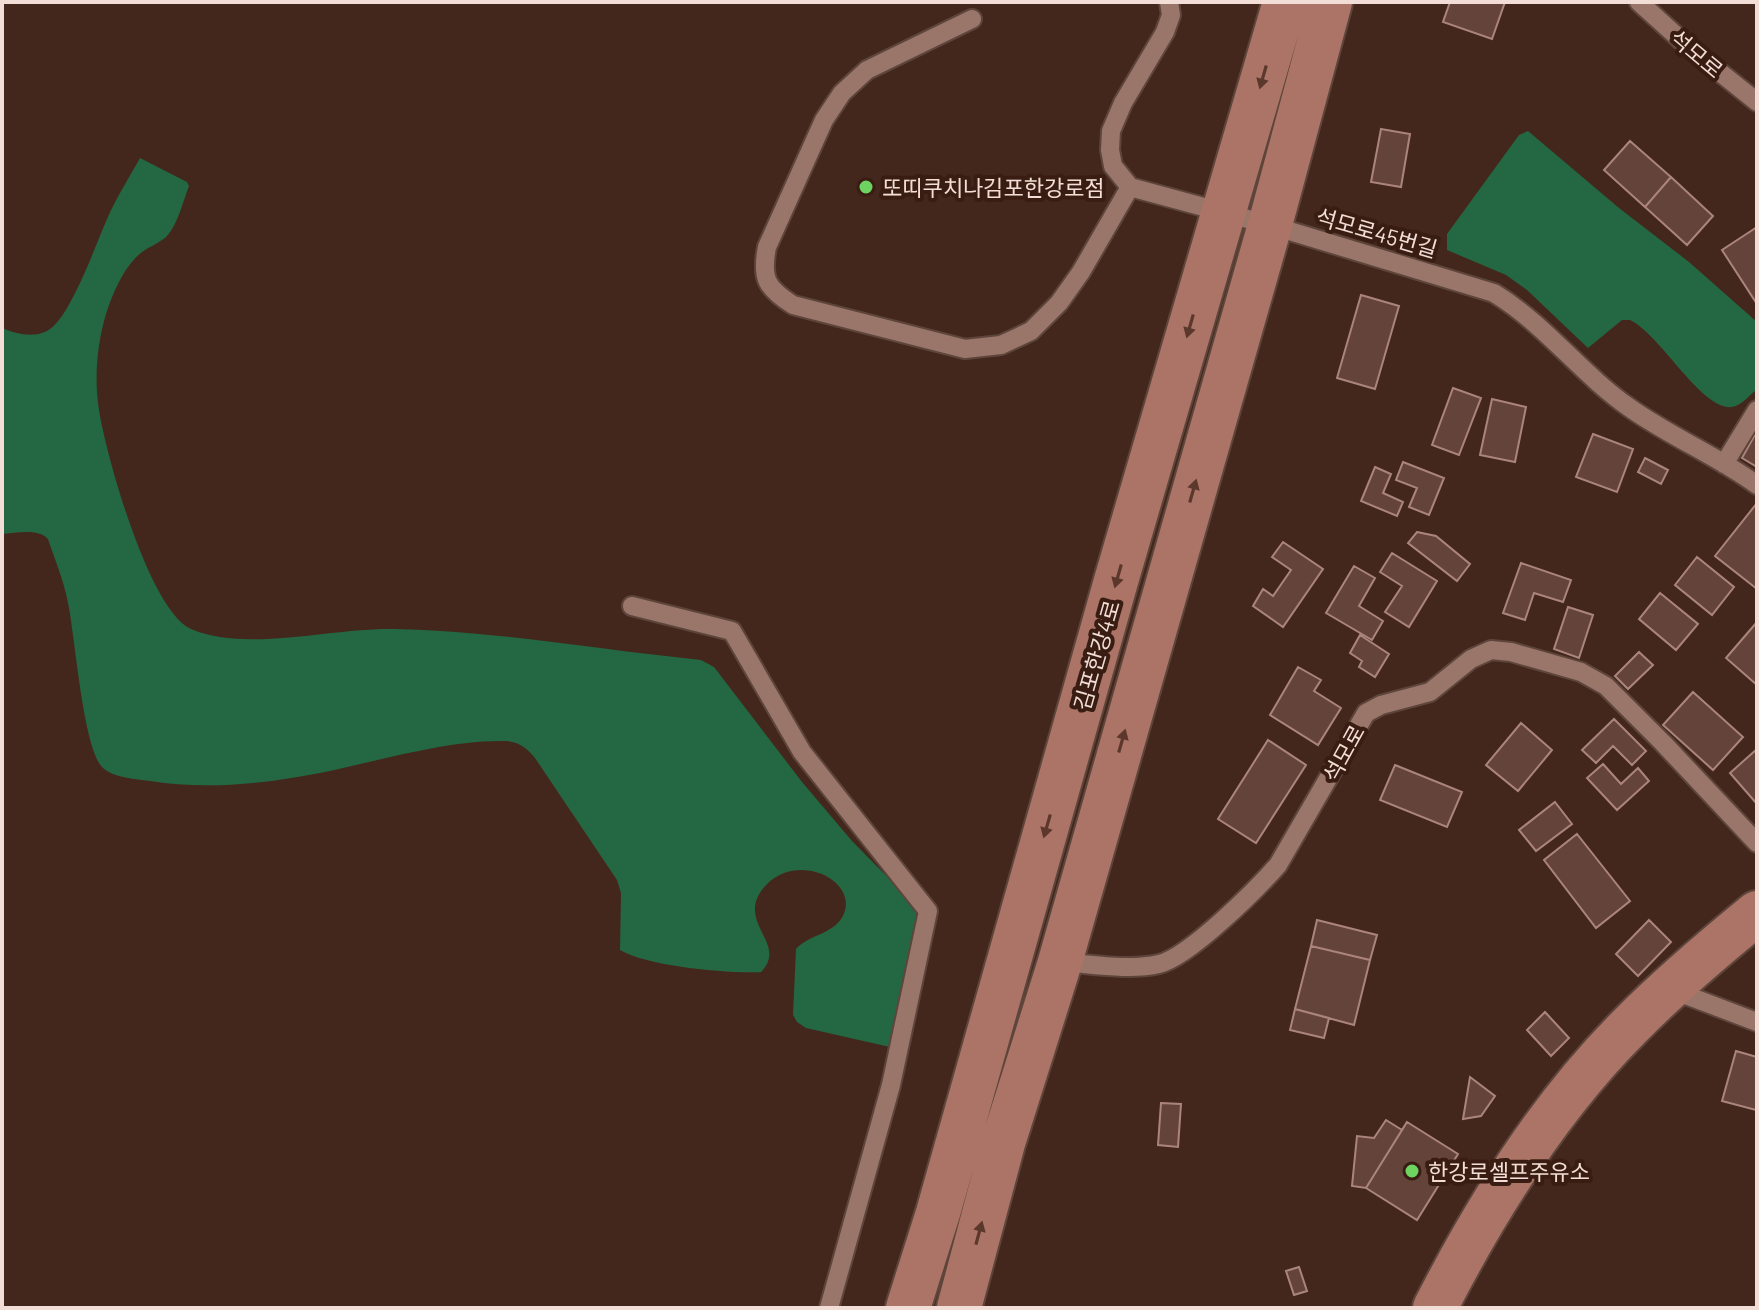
<svg xmlns="http://www.w3.org/2000/svg" width="1759" height="1310" viewBox="0 0 1759 1310" font-family="Barlow,'Noto Sans KR',sans-serif">
<rect width="100%" height="100%" fill="#44271c"/>
<path fill="#246743" d="M1528 131 1619 208 1689 262 1757 322V389C1750 395 1742 405 1732 407 1702 411 1660 334 1630 320H1622L1588 348 1527 290 1506 275 1447 250V234L1519 135Z
M140 158 187 182 189 186C183 201 178 224 167 236 160 243 150 246 142 252 124 266 113 293 106 314 97 344 94 379 99 410 106 455 149 610 191 629 246 653 335 627 395 629 497 631 599 650 701 660L714 667 802 782 852 841 923 913 890 1047 806 1028 797 1022 793 1015 796 949C809 935 831 934 841 919 864 884 801 850 767 884 731 921 790 943 761 972 729 974 646 966 620 950L621 893 617 880 535 758C527 748 518 741 504 741 452 740 393 757 343 768 281 782 213 791 150 781 136 779 114 778 103 768 83 749 75 635 68 603 64 581 55 560 48 539 38 528 16 533 2 534V328C16 334 36 339 50 329 71 315 96 244 107 219 116 198 129 178 140 158Z"/>
<path fill="#64433b" stroke="#ab857c" stroke-width="2" d="M1450 2H1505L1492 39 1443 22Z
M1381 129 1410 134 1401 187 1371 182Z
M1630 141 1671 177 1645 207 1604 170Z
M1671 177 1713 216 1687 245 1645 207Z
M1757 227V304L1722 250Z
M1361 295 1399 306 1375 389 1337 378Z
M1453 388 1481 398 1459 455 1432 445Z
M1492 399 1526 407 1515 462 1480 455Z
M1757 431V467L1742 458Z
M1593 434 1633 449 1617 492 1576 477Z
M1645 458 1668 470 1661 484 1638 472Z
M1403 462 1444 478 1429 515 1409 507 1417 488 1396 480Z
M1375 467 1391 474 1383 493 1403 502 1397 516 1361 501Z
M1757 503V589L1715 556Z
M1417 532 1436 536 1470 564 1457 581 1408 543Z
M1283 542 1323 569 1283 627 1253 606 1263 589 1273 596 1291 570 1272 557Z
M1392 553 1437 581 1409 627 1385 612 1402 586 1380 572Z
M1697 557 1734 587 1712 615 1675 585Z
M1521 563 1571 580 1563 602 1534 593 1525 620 1503 613Z
M1354 566 1375 578 1359 606 1383 621 1372 640 1326 613Z
M1660 593 1698 624 1676 650 1639 619Z
M1568 607 1593 615 1579 658 1554 649Z
M1757 622V685L1726 658Z
M1360 635 1389 654 1375 677 1359 667 1362 661 1350 653Z
M1639 652 1653 665 1628 689 1615 676Z
M1298 667 1321 680 1314 691 1341 708 1318 745 1270 715Z
M1693 692 1743 737 1713 770 1663 725Z
M1614 719 1646 751 1632 765 1613 746 1596 763 1582 750Z
M1521 723 1552 750 1518 791 1486 765Z
M1268 740 1306 765 1256 843 1218 819Z
M1757 749V804L1730 773Z
M1603 764 1621 784 1638 768 1649 781 1617 810 1587 778Z
M1395 765 1462 792 1447 827 1380 800Z
M1555 802 1572 824 1536 851 1519 830Z
M1577 834 1630 901 1596 928 1544 860Z
M1317 920 1377 935 1370 960 1311 946Z
M1649 920 1671 942 1638 976 1616 954Z
M1311 946 1370 960 1354 1025 1295 1009Z
M1295 1009 1329 1018 1324 1038 1290 1030Z
M1545 1012 1569 1038 1551 1056 1527 1030Z
M1736 1051 1757 1057 1756 1110 1722 1101Z
M1470 1077 1495 1096 1481 1116 1463 1119Z
M1161 1103 1181 1104 1178 1147 1158 1145Z
M1386 1120 1402 1130 1366 1188 1352 1186 1357 1136 1374 1138Z
M1407 1122 1458 1154 1417 1220 1366 1188Z
M1299 1267 1307 1291 1294 1295 1286 1271Z"/>
<g fill="none" stroke-linecap="round" stroke-linejoin="round">
<g stroke="#5e453b" stroke-width="22">
<path id="lane" d="M1169 2 1171 15 1165 32 1123 103 1111 131 1110 150 1113 166 1130 187 1270 225 1494 293C1545 324 1581 374 1630 408 1671 437 1717 456 1757 485
M1639 2 1692 50 1757 102
M972 19 867 70 842 93 824 120 767 247C761 278 766 288 793 305L965 349 1001 345 1031 331 1059 303 1081 272 1130 187
M1724 464 1757 410
M632 606 732 631 802 752 928 911 891 1085 829 1308
M1060 962C1091 964 1129 971 1159 964 1189 957 1257 889 1278 865L1366 713 1381 705 1430 692 1471 659 1491 650 1511 652 1581 672 1606 686 1663 743 1757 843
M1670 989 1757 1022"/>
</g>
<g stroke="#5e453b" stroke-width="48">
<path id="secondary" d="M908 1308 938 1213 1116 581 1285 2
M959 1308 1003 1143 1060 962 1270 225 1330 2
M1435 1308C1485 1210 1551 1105 1629 1027 1669 986 1713 949 1757 913"/>
</g>
<use href="#lane" stroke="#997669" stroke-width="18"/>
<use href="#secondary" stroke="#ac7467" stroke-width="44"/>
</g>
<defs><path id="oneway-solid" d="M-6-.8H1V-3.2L6.5 0L1 3.2V.8H-6Z" transform="scale(2)"/></defs>
<g fill="#5c372c">
<use href="#oneway-solid" transform="translate(1263 77) rotate(106)"/>
<use href="#oneway-solid" transform="translate(1190 326) rotate(106)"/>
<use href="#oneway-solid" transform="translate(1193 491) rotate(-74)"/>
<use href="#oneway-solid" transform="translate(1118 576) rotate(106)"/>
<use href="#oneway-solid" transform="translate(1122 741) rotate(-74)"/>
<use href="#oneway-solid" transform="translate(1047 826) rotate(106)"/>
<use href="#oneway-solid" transform="translate(979 1233) rotate(-75)"/>
</g>
<g fill="#6dd361" stroke="#391d12" stroke-width="3">
<circle cx="866" cy="187" r="8"/>
<circle cx="1412" cy="1171" r="8"/>
</g>
<g text-anchor="middle" dominant-baseline="central" stroke-width="8" stroke-linejoin="round" paint-order="stroke">
<g font-size="22" fill="#f2ded6" stroke="#391d12">
<text transform="translate(1697 53) rotate(40)">석모로</text>
<text transform="translate(1377 232) rotate(16)">석모로45번길</text>
<text transform="translate(1096 655) rotate(-74)">김포한강4로</text>
<text transform="translate(1343 753) rotate(-61)">석모로</text>
</g>
<g font-size="22" fill="#f2ded6" stroke="#391d12" text-anchor="start">
<text x="882" y="187">또띠쿠치나김포한강로점</text>
<text x="1428" y="1171">한강로셀프주유소</text>
</g>
</g>
<rect width="1759" height="1310" fill="none" stroke="#f2ded6" stroke-width="8"/>
</svg>
